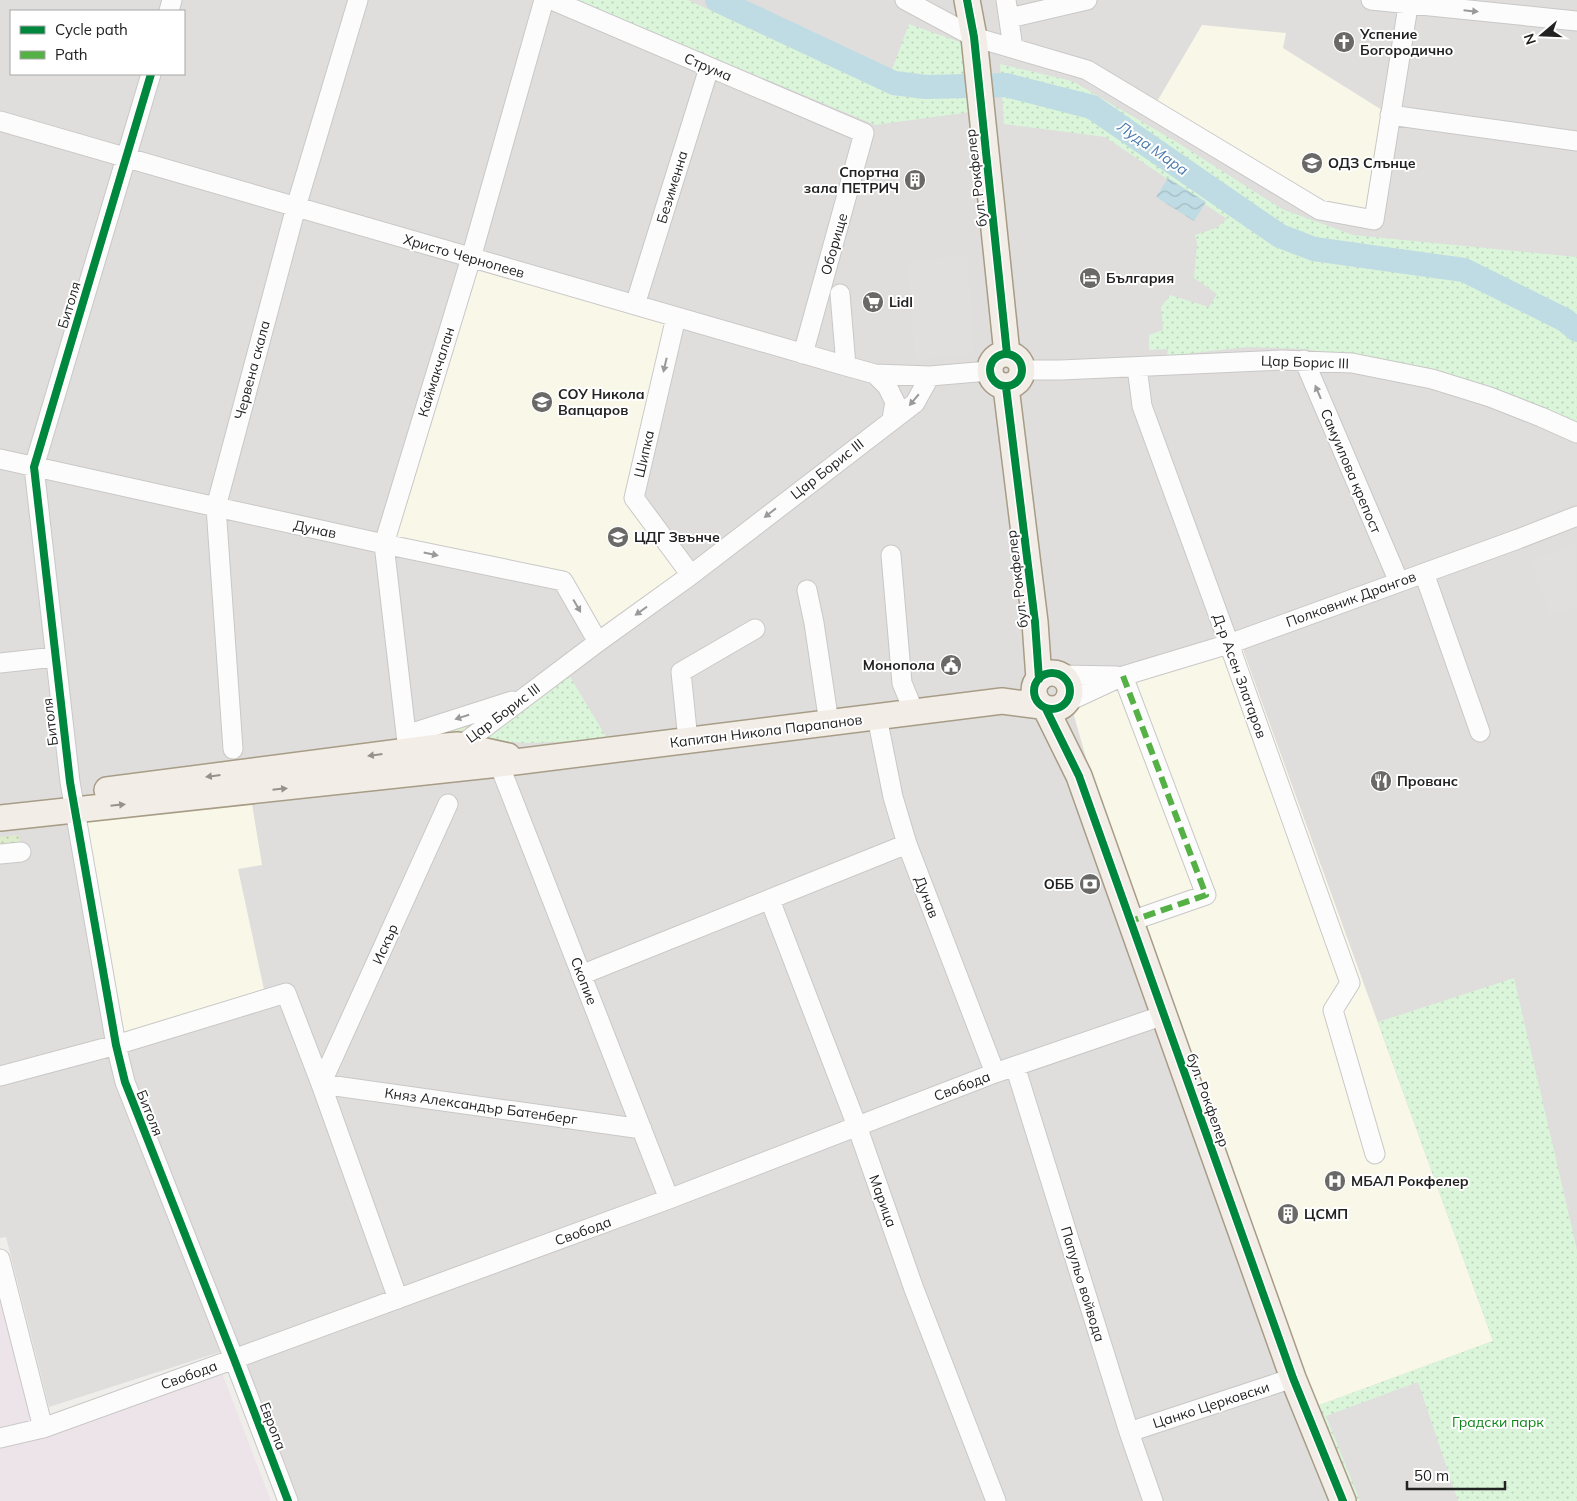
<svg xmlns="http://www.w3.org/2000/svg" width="1577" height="1501" viewBox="0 0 1577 1501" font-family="Mulish,sans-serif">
<defs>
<pattern id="grass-dots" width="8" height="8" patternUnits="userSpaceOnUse" patternTransform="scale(1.25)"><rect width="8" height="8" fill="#ddeccb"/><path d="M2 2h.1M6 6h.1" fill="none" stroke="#bdcaae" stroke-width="1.8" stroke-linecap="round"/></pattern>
<pattern id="park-dots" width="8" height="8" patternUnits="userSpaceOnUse" patternTransform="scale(1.25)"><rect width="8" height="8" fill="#daf5da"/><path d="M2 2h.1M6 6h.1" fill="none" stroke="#bbd2bb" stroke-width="1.8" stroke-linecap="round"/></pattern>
<pattern id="water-waves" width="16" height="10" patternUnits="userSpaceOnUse" patternTransform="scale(1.25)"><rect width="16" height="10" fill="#bfdbe3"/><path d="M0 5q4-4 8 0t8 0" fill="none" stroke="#a4bcc2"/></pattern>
</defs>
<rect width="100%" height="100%" fill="#f0eeeb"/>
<path fill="#dfdedc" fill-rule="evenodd" d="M0 0H1577V1501H279L220 1352 49 1407 6 1237 0 1238ZM11 11H184V74H11Z"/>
<path fill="#ede4e9" d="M0 1291 37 1433 221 1370 271 1501H0Z"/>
<path fill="#f8f7e8" d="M1202 25 1286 33 1283 48 1390 115 1374 220 1320 210 1152 110Z
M471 258 676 317 634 498 691 575 598 642 563 581 384 544Z
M1242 647 1493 1341 1314 1407 1086 758 1073 712 1076 704 1082 699Z
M250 792 262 865 238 869 266 999 116 1045 75 810Z"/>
<path fill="url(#grass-dots)" d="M487 716 457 738 429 734Z
M19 835 21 852 0 854V837Z"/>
<path fill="url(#park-dots)" d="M577 0H688L884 91 909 24 968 45 971 112 875 125Z
M1000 64 1072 81 1175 141 1282 209 1353 235 1577 257V424L1547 408 1456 377 1306 349 1247 347 1167 356 1168 349 1149 350V335L1163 330 1161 307 1170 295 1209 307 1217 294 1194 278 1197 243 1195 235 1216 228 1227 219 1105 137 1004 124Z
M569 675 608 740 527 743 483 740Z
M1514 978 1577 1250V1501H1356L1314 1407 1493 1341 1378 1022Z"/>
<path fill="#e0dfde" d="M967 254 974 353 915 360 908 261Z
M1576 544 1577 608 1549 614 1530 560Z
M1418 1382 1458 1501H1360L1326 1416Z"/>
<path fill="url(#water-waves)" d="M1168 178 1206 202 1194 221 1156 197Z"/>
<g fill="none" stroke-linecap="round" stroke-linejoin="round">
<path stroke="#bfdbe3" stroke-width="24" d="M717 0 894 83 926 87 1006 85 1092 107 1280 236 1314 249 1464 270 1565 320 1577 330"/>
<g stroke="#c9c8c7" stroke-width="21">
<path id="minor" d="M552 0 864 133 803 354
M905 0 974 37 1087 70 1320 210 1374 220 1409 0
M1006 0 1013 48
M1371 0 1577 21
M169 11 172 0
M1009 18 1087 0
M151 74 34 467 70 782 116 1045 125 1082 234 1359 288 1501
M1390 115 1577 141
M0 121 846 366 875 374 930 376 989 371
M840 294 846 366
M635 305 709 68
M676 317 634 498 691 575
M1304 360 1399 582
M1137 367 1142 406 1229 644 1350 983 1333 1010 1375 1154
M1022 370H1061L1282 360 1352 363 1432 379 1490 397 1541 417 1577 433
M875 374 887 386 895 402 892 419
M0 459 384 544 563 581 598 642
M891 555 902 683 914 712
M1424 573 1480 732
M807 590 814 623 829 723
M0 663 55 657
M1062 675 1117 676
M1123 676 1206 895 1131 921
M1067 702 1123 676 1229 644 1518 539 1577 516
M877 717 893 797 907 844 995 1073
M406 735 512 701
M688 740 681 672 755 629
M458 745 464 743 598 642 691 575 915 403 930 376
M233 749 216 507 296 207 358 0
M408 751 384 544 471 258 544 0
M499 764 669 1199
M448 804 321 1084 642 1129
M0 854 21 852
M770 900 857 1126 914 1289 996 1501
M581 975 907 844
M1015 1066 1129 1432 1153 1501
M0 1076 116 1045 286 993 321 1084 398 1299
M0 1259 43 1428
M1129 1432 1293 1378
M0 1438 43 1428 234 1359 669 1199 995 1073 1164 1015"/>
</g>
<g stroke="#a79c86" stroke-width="28">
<path id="major" d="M967 0 974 37 1007 354
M990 370a16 16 0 1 1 32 0a16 16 0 1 1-32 0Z
M1006 387 1035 622 1039 679
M1034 691a18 18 0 1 1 36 0a18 18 0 1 1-36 0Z
M1046 709 1079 776 1293 1378 1343 1501
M107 790 446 746 458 745 508 756
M0 818 499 764 1002 701 1041 706"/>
</g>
<use href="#minor" stroke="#fdfcfc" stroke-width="19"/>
<use href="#major" stroke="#f3ede7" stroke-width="25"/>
<path stroke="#55b145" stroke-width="6" stroke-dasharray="12 6" stroke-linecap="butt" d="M1123 676 1206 895 1131 921"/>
<g stroke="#fff" stroke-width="11">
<path id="cycleway" d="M967 0 974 37 1007 354
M151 74 34 467 70 782 116 1045 125 1082 234 1359 288 1501
M990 370a16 16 0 1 1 32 0a16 16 0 1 1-32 0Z
M1006 387 1035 622 1039 679
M1034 691a18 18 0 1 1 36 0a18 18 0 1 1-36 0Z
M1046 709 1079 776 1293 1378 1343 1501"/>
</g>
<use href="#cycleway" stroke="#00873e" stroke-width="8"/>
</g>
<defs><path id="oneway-solid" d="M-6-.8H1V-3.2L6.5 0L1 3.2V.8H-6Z" transform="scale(1.25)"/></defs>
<g fill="#9a9a9a">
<use href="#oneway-solid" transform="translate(1471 11) rotate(6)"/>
<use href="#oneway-solid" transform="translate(665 365) rotate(103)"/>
<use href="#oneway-solid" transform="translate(1318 392) rotate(-113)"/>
<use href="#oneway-solid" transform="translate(914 400) rotate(130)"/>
<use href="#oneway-solid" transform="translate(770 513) rotate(142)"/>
<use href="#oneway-solid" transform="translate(431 554) rotate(12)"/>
<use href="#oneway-solid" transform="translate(577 606) rotate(60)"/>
<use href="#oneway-solid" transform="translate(641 611) rotate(144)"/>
<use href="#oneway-solid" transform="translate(462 717) rotate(162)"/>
</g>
<g fill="#95928e">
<use href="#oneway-solid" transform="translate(375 755) rotate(173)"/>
<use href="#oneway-solid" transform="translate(213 776) rotate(173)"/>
<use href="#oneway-solid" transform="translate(280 789) rotate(-6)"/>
<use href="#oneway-solid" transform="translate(118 805) rotate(-6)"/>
</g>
<defs>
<g id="church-disc" transform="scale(1.125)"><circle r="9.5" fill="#6a6968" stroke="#fff"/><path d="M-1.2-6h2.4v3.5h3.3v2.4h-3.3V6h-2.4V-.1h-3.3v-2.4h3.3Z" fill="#fff"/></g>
<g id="school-disc" transform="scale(1.125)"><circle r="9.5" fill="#6a6968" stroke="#fff"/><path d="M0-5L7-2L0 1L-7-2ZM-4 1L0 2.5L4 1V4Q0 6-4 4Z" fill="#fff"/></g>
<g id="building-disc" transform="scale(1.125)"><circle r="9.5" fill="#6a6968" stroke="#fff"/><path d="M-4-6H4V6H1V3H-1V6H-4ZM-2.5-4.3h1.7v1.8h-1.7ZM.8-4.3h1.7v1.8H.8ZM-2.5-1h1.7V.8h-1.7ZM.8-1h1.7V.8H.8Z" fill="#fff"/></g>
<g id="hotel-disc" transform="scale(1.125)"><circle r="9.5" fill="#6a6968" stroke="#fff"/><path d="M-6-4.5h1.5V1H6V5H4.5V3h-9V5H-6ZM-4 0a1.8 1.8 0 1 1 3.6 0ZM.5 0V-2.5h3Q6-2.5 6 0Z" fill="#fff"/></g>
<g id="supermarket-disc" transform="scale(1.125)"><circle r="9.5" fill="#6a6968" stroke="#fff"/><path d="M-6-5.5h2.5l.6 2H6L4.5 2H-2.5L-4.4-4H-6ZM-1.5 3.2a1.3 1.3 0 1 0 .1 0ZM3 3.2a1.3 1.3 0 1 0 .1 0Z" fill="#fff"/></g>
<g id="civic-disc" transform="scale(1.125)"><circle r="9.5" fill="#6a6968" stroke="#fff"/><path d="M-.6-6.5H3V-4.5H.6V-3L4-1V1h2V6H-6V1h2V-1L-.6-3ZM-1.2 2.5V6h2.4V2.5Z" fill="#fff"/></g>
<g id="restaurant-disc" transform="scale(1.125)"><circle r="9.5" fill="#6a6968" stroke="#fff"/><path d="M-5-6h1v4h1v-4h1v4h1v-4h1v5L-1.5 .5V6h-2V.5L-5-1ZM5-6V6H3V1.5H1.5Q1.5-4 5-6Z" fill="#fff"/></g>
<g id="bank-disc" transform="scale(1.125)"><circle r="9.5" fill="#6a6968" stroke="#fff"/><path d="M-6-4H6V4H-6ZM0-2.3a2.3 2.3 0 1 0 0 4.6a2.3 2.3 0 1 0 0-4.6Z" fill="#fff"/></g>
<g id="hospital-disc" transform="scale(1.125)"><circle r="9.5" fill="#6a6968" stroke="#fff"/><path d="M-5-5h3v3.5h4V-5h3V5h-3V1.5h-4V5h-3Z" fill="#fff"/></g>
</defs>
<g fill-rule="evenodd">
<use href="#church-disc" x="1344" y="42"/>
<use href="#school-disc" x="1312" y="163"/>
<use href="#building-disc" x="915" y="180"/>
<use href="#hotel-disc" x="1090" y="278"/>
<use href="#supermarket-disc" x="873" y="302"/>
<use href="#school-disc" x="542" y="402"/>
<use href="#school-disc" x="618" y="537"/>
<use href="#civic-disc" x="951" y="665"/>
<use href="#restaurant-disc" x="1381" y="781"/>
<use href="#bank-disc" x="1090" y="884"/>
<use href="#hospital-disc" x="1335" y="1181"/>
<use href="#building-disc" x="1288" y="1214"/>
</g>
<g text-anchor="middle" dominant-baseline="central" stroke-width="4" stroke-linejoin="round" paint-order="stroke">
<g font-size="14" font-weight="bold" fill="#222" stroke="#fff" text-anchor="start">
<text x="1360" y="34">Успение<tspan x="1360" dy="16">Богородично</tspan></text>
<text x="1328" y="163">ОДЗ Слънце</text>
<text x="899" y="172" text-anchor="end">Спортна<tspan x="899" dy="16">зала ПЕТРИЧ</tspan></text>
<text x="1106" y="278">България</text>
<text x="889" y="302">Lidl</text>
<text x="558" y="394">СОУ Никола<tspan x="558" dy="16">Вапцаров</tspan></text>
<text x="634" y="537">ЦДГ Звънче</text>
<text x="935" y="665" text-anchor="end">Монопола</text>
<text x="1397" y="781">Прованс</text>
<text x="1074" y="884" text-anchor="end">ОББ</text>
<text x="1351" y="1181">МБАЛ Рокфелер</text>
<text x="1304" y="1214">ЦСМП</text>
</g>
<g font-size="14" fill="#222" stroke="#fff">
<text transform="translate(708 67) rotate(23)">Струма</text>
<text transform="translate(976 178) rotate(-97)">бул. Рокфелер</text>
<text transform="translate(672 187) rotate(-73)">Безименна</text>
<text transform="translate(834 244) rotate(-74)">Оборище</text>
<text transform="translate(464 256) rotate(16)">Христо Чернопеев</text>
<text transform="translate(69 305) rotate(-73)">Битоля</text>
<text transform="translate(1305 362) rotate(2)">Цар Борис III</text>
<text transform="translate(252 370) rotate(-75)">Червена скала</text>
<text transform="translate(436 372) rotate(-73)">Каймакчалан</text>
<text transform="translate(644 454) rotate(-77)">Шипка</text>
<text transform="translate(827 469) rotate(-38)">Цар Борис III</text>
<text transform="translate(1351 471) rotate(67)">Самуилова крепост</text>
<text transform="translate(315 529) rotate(12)">Дунав</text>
<text transform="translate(1017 579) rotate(-97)">бул. Рокфелер</text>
<text transform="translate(1351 599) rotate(-20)">Полковник Дрангов</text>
<text transform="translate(1240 676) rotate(70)">Д-р Асен Златаров</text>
<text transform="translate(503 713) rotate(-37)">Цар Борис III</text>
<text transform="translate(50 722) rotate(-97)">Битоля</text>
<text transform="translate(766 731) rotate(-7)">Капитан Никола Парапанов</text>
<text transform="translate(927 897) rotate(69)">Дунав</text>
<text transform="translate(385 944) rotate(-66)">Искър</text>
<text transform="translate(584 981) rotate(69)">Скопие</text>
<text transform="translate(962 1086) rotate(-21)">Свобода</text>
<text transform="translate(1208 1100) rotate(70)">бул. Рокфелер</text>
<text transform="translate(481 1106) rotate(8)">Княз Александър Батенберг</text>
<text transform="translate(150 1113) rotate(68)">Битоля</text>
<text transform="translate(883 1201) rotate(70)">Марица</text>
<text transform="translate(583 1231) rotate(-20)">Свобода</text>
<text transform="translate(1083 1284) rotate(73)">Папульо войвода</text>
<text transform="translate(189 1375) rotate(-20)">Свобода</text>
<text transform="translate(1211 1405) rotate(-18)">Цанко Церковски</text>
<text transform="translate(273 1426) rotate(69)">Европа</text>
</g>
<g font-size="14" fill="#0c8416" stroke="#fff">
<text x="1498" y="1422">Градски парк</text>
</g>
<g font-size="15" font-style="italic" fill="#4a7aab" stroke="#fff">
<text transform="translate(1153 148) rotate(35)">Луда Мара</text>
</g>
</g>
<rect x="10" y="10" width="175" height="65" fill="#ffffff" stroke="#a7a7a7"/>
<rect x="20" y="26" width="25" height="8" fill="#00873e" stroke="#a7a7a7"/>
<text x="55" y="35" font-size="15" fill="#222222">Cycle path</text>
<rect x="20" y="51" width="25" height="8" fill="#55b145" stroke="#a7a7a7"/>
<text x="55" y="60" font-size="15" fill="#222222">Path</text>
<g transform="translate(1542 35) rotate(251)" stroke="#ffffff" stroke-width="4" paint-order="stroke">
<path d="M0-4L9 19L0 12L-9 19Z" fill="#222222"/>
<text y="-8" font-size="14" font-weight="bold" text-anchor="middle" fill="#222222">N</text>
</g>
<path d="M1407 1481v8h98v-8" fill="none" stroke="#222222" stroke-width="2.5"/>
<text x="1414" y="1481" font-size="15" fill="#222222" stroke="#ffffff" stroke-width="4" paint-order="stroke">50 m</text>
</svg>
